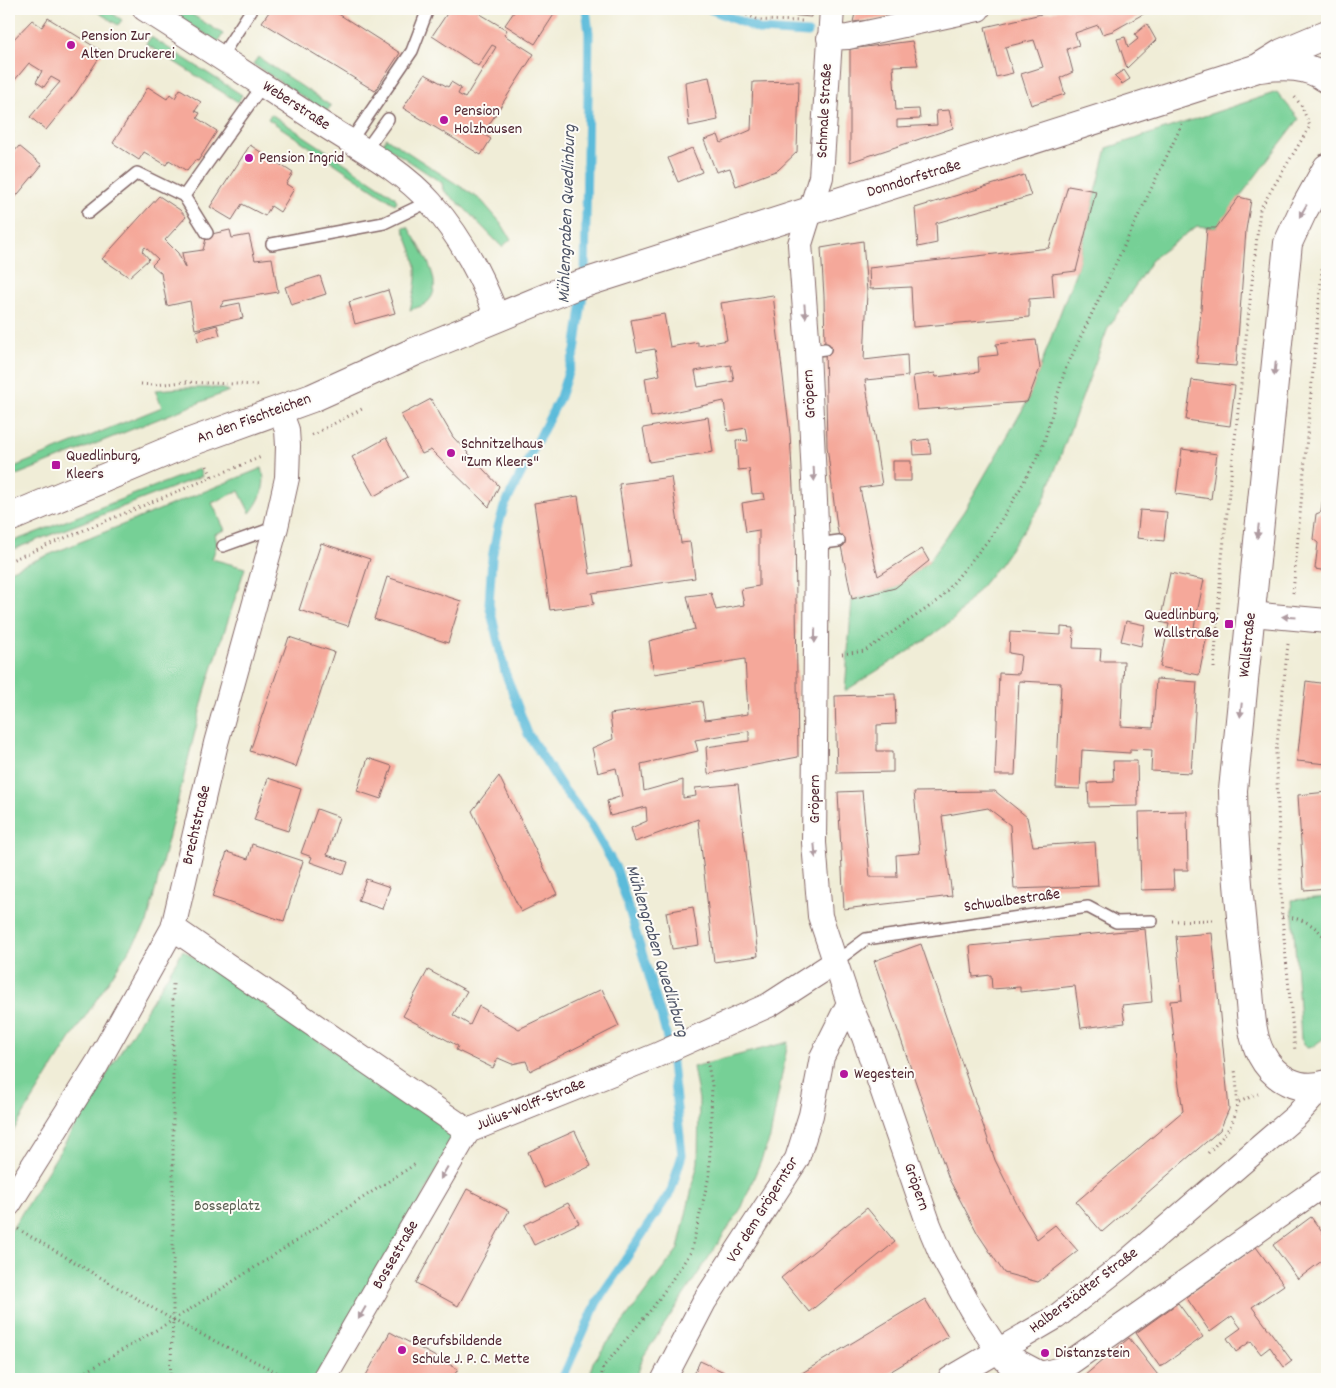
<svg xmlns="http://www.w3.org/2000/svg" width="1336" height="1388" viewBox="0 0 1336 1388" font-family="Dekko,sans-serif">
<rect width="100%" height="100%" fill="#fdfcf7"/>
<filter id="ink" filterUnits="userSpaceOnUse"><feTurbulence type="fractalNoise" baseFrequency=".02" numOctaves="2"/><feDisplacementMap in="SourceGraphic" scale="10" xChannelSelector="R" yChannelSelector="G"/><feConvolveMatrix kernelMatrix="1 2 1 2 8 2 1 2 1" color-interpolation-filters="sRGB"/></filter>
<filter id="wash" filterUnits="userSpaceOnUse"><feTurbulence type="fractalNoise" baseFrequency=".0096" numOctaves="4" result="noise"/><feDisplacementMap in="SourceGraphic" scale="20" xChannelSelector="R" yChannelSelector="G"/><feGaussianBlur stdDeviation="1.12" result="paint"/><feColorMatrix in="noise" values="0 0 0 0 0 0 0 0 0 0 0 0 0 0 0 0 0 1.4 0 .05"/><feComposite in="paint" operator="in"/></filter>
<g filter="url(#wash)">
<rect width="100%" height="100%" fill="#f0edd7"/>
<path fill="#76d096" stroke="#607860" d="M93 9H106L122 20 118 25Z
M166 9H183L223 34 218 42Z
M151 37 242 95 238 102 146 44Z
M258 57 331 106 326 112 253 64Z
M1277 92 1299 119 1216 228 1197 226 1153 258 1108 328 1043 503 998 566 954 619 924 641 845 691 852 599 895 588 929 561 964 511 1027 402 1076 271 1107 148Z
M271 114 394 196 397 201 395 204 268 119Z
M386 138 481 200 501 223 511 239 502 247 463 207 443 190 442 183 383 144Z
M408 227C418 245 450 287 425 304 421 307 414 308 410 310 420 270 418 265 403 228Z
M183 388H219L229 391 9 478V469L162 407 155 390Z
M262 468C267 485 261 500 250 513L239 491 212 503 225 530 215 534 217 544 212 559 245 568 206 688 147 923 69 1041 9 1138V571Z
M199 469 202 476 9 551V543Z
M1327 897V1036L1312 1047 1307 1048 1301 1039 1292 900Z
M183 950 455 1132 333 1379H9V1234Z
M788 1042 770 1138 742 1207 643 1357 636 1379H588L593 1362 678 1249 698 1162 699 1100 693 1067Z"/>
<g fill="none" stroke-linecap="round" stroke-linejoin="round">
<path stroke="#5bbbda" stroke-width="9" d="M710 9 761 30 808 33
M562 1379 597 1302 671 1191 682 1155 671 1054 662 1019 617 870 590 823 562 787 528 734 505 672 489 604 492 558 498 527 504 507 560 397 575 351 585 280 589 33 586 9"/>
</g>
<g id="blocks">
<path fill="#f5a89a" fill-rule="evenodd" d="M271 9H337L339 10 337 13 400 53 375 91 262 22Z
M450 9H479L477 12 507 30 504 35 534 54 483 134 491 139 481 155 403 108 425 74 448 87 451 82 461 88 458 94 465 98 496 47 492 45 478 66 432 36Z
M516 9H547L555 13 535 44 505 25Z
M777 9H811V17L777 14Z
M856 9H922L887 18 853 22Z
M1063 9H1152L1113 31 1102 34 1098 25 1075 33 1079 45 1067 49 1073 72 1060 78 1065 94 1031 105 1021 74 1043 67 1034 40 1005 47 1013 73 996 77 985 27Z
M48 18 103 52 76 93 46 130 30 117 60 82 51 77 44 87 36 82 42 71 29 63 9 87V44L32 20 42 27Z
M1147 24 1156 40 1127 68 1117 39 1125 37 1128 47 1138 39 1135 34Z
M912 41 918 65 893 66 896 110 919 109 920 119 897 120V127L937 125 936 111 949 110 953 128 850 162V49Z
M1124 70 1130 79 1122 84 1114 76Z
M709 77 718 120 689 126 685 82Z
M799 81 797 152 778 170 736 186 730 168 716 172 704 140 718 135 721 143 751 130 753 82Z
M148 87 167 99 170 94 175 98 180 89 201 102 195 111 200 113 197 118 217 131 198 161 195 160 187 171 169 160 166 165 144 152 139 160 113 143Z
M9 127 14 132 9 138Z
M250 145 293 173 286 184 294 189 280 212 271 206 265 216 242 204 232 220 210 207Z
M19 146 42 165 9 205V158Z
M692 148 702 172 678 182 668 158Z
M1024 175 1031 196 936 223 937 243 918 247 915 208Z
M1068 186 1096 191 1076 271 1052 274 1054 297 1029 299V317L913 327 911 287 870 289 869 268 1049 248Z
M159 196 180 210 186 217 165 240 178 253 185 268 182 253 203 250 207 235 230 230 232 238 249 235 255 260 272 258 278 292 224 301 220 307 240 303 243 318 195 329 190 301 167 306 161 273 152 265 158 259 145 247 142 251 149 259 129 277 102 259Z
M1239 197 1251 200 1246 230 1236 366 1197 363 1207 228H1216Z
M863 241 867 292 864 360 907 355 908 376 865 380 882 485 860 488 875 564 878 576 922 549 929 561 895 588 852 599 837 527 827 446 824 296 821 248Z
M320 276 326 294 291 305 285 287Z
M388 290 395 313 355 324 349 302Z
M773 295 790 434 795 524 798 757 708 774 706 747 749 741V731L695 740 698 751 641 764 644 791 683 780V798L696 796 695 788 738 784 758 956 714 962 698 819 635 842 631 828 647 821 646 807 610 816 607 801 622 796 616 768 598 773 592 748 613 739 610 714 702 701 705 720 748 714 745 659 654 674 649 641 695 629 687 596 711 593 716 610 744 605 741 589 759 586V530L746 532 742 503 765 499 764 493 752 494 749 469 738 470 736 440 748 441 746 428 728 431 724 401 651 417 645 378 660 375 655 349 637 352 631 320 664 314 670 347 698 342V346L727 340 721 303ZM731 365 734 381 698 387 695 371Z
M217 325 220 335 198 341 196 331Z
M1036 340 1040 368 1027 402 917 410 913 376 935 373 936 377 979 372 978 357 998 355 996 344Z
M1192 380 1235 386 1230 426 1186 420Z
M431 399 453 437 499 486 489 507 431 450 422 454 401 415Z
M708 417 713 452 649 462 643 428Z
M386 438 408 477 374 496 352 457Z
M929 439 931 454 914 455 913 441Z
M1182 449 1217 454 1211 499 1176 494Z
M893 461H911V481H893Z
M671 477 681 543 690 542 695 578 592 593 594 604 550 610 534 503 578 496 590 574 631 567 619 484Z
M1325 481H1327V571L1315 569 1318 543 1313 539 1316 514 1321 512Z
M1140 510 1167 512 1164 541 1137 538Z
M321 543 370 559 348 626 299 610Z
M1170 573 1204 580 1194 627 1208 630 1199 675 1160 667 1169 624 1160 622Z
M387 577 461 601 448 643 374 619Z
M1126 621 1145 625 1141 646 1121 641Z
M1061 627 1074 628 1073 648 1101 649 1100 661H1124L1121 726 1153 728 1156 679 1197 682 1191 773 1151 771 1152 750 1130 749V753L1082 750 1080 789 1056 788 1061 683 1019 681 1015 775H995L999 673 1019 674 1021 655 1009 653 1010 632 1061 635Z
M289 637 334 652 296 767 250 751Z
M1306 681 1327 684V764L1297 761Z
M895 694 896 724 877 725V751H893V772L837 773 835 696Z
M368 758 392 766 381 799 357 791Z
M1113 761H1137L1138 806 1089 807 1088 783 1114 782Z
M499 776 557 894 521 912 472 811Z
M268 778 301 789 288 831 254 820Z
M862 791 870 877H897L896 855 920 853 914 792 995 791 1027 817 1033 846 1095 842 1098 886 1014 889 1010 825 988 808 942 816 952 896 844 909 838 792Z
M1327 792V888L1304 890 1298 795Z
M317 809 339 817 327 855 348 862 344 874 310 862 312 857 301 853Z
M1187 811 1188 870H1173L1174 889 1141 890 1139 812Z
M252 844 303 861 284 921 212 897 227 852 248 859Z
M366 879 390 887 382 909 358 901Z
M693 907 699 945 672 949 666 912Z
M1145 929 1152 1002 1122 1005 1125 1023 1081 1028 1075 986 1020 992V987L992 989 991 975 973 977 970 946Z
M1212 933 1229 1109 1220 1130 1102 1232 1076 1202 1183 1111 1178 1079 1170 1001 1182 1000 1176 936Z
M921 944 995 1160 1021 1212 1037 1239 1055 1225 1078 1251 1038 1282 1004 1273 978 1234 949 1179 929 1121 874 961Z
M428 970 467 991 453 1015 470 1025 479 1006 519 1029 602 989 619 1026 530 1071 526 1061 512 1064 498 1058 493 1068 456 1050 458 1046 403 1016Z
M575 1131 591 1166 544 1188 528 1152Z
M1327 1188V1216L1313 1198Z
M467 1189 509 1211 458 1306 416 1283Z
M568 1203 579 1223 534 1245 524 1225Z
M867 1208 895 1242 809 1312 781 1278Z
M1311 1217 1327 1239V1257L1298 1279 1273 1245Z
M1256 1247 1284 1285 1252 1307 1292 1361 1284 1367 1270 1347 1261 1354 1251 1341 1236 1352 1227 1338 1241 1328 1232 1316 1210 1332 1186 1297Z
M925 1299 948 1337 878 1379H792Z
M1178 1303 1203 1337 1160 1367 1136 1333Z
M390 1332 458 1369 452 1379H364Z
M1129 1338 1161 1379H1086L1084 1376Z
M700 1361 724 1372 721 1379H692Z"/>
</g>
</g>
<g filter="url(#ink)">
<use href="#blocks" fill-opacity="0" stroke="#846767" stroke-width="1"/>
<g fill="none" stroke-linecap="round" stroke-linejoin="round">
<g stroke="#846767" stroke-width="14">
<path id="service" d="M220 58 252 9
M350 142 412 51 428 9
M365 151 388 119
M88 213 137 173 184 196
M207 233 184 196 263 85
M272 244 384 223 430 201
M808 351 825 349
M817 544 839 541
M223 546 276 527
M834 963 866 939 1088 907 1116 922 1152 921"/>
</g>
<g stroke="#846767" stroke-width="26">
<path id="minor" d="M145 9C204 46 262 85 321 123 358 147 401 169 431 203 461 237 481 274 497 317
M832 9 821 177 800 244 808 351 817 544 814 843 820 916 849 1003 864 1037 929 1225 942 1256 971 1309 998 1351 1022 1379
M829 38 848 37 978 9
M1251 614 1327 621
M173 928 468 1131
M468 1131 655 1056 769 1005 834 963
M9 1204 97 1064 173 928 216 743 276 527 287 478 288 446 287 430 280 411
M1009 1357 1041 1374 1061 1369 1327 1182
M324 1379 468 1131
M664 1379 704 1302 797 1159 811 1115 822 1057 849 1003
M950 1379 1056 1317 1124 1264 1296 1116 1323 1086"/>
</g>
<g stroke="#846767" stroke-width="30">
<path id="secondary" d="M1260 68C1283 65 1308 64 1327 79
M1327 168 1302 213 1288 243 1233 790C1234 855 1241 919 1248 983 1251 1005 1250 1034 1261 1054 1274 1079 1299 1093 1327 1084
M9 518 185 444 312 398 414 352 572 287 1258 68 1282 53 1327 34"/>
</g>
<path stroke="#846767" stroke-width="3" stroke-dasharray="1 4" stroke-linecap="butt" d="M733 9 759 20 805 21
M141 384 153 385 184 382 260 385
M312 435 364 408
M207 466 212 477
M9 561 261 457
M1293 593 1325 236
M1288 644 1276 753 1282 917 1295 1051
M842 654 865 651 939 600 990 538 1020 489 1042 448 1065 370 1183 122
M1214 668 1222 558 1260 209 1310 126 1301 105 1293 95
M1282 917C1302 917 1316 925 1327 941
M1172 921 1213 920
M1239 1102 1258 1094
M1208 1153C1238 1121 1240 1114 1235 1070
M18 1229 173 1320 290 1379
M74 1379 173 1320V983
M170 1379 173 1320 417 1163
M601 1379 603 1367 654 1306 691 1252 709 1176 712 1085 707 1060"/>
<use href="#service" stroke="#fff" stroke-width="11"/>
<use href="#minor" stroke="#fff" stroke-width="24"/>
<use href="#secondary" stroke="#fff" stroke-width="28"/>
</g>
<defs><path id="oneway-solid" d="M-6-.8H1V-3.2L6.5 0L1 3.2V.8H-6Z" transform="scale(1.25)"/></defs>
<g fill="#ae9aa0">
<use href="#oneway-solid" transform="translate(1303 211) rotate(120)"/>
<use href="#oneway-solid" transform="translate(805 311) rotate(85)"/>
<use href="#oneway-solid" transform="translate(1275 369) rotate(96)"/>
<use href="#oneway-solid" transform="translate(814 474) rotate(87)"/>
<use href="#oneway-solid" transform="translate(1258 531) rotate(96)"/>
<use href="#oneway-solid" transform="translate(1289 617) rotate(-176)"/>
<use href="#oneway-solid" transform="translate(815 636) rotate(91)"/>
<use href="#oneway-solid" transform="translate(1241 710) rotate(96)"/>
<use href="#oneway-solid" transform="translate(815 851) rotate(85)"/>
<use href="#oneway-solid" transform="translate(444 1173) rotate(120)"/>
<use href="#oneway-solid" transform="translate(362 1313) rotate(120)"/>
</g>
</g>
<g fill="#b5179e" stroke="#fdfcf7" stroke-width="2">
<circle cx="71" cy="45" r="5"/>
<circle cx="444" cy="120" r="5"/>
<circle cx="249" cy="158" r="5"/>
<circle cx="451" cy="453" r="5"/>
<rect x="51" y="460" width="10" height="10" rx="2.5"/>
<rect x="1224" y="619" width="10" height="10" rx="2.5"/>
<circle cx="844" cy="1074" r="5"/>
<circle cx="402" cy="1350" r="5"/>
<circle cx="1045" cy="1353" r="5"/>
</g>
<g text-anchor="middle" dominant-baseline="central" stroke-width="4" stroke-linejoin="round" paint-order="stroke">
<g font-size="16" fill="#4a1f2b" stroke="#fdfcf7" text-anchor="start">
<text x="81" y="36">Pension Zur<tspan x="81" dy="18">Alten Druckerei</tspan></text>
<text x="454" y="111">Pension<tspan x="454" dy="18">Holzhausen</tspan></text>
<text x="259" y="158">Pension Ingrid</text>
<text x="461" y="444">Schnitzelhaus<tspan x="461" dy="18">"Zum Kleers"</tspan></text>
<text x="66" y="456">Quedlinburg,<tspan x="66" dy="18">Kleers</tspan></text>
<text x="1219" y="615" text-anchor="end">Quedlinburg,<tspan x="1219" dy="18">Wallstraße</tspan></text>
<text x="854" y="1074">Wegestein</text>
<text x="412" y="1341">Berufsbildende<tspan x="412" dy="18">Schule J. P. C. Mette</tspan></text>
<text x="1055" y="1353">Distanzstein</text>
</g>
<g font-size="16" fill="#4a1f2b" stroke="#fdfcf7">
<text transform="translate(296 106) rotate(33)">Weberstraße</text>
<text transform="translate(825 111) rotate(-87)">Schmale Straße</text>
<text transform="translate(914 179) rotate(-17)">Donndorfstraße</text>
<text transform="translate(810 394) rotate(-93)">Gröpern</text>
<text transform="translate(254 419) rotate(-20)">An den Fischteichen</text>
<text transform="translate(1248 645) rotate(-84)">Wallstraße</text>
<text transform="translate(815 799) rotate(-90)">Gröpern</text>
<text transform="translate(197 825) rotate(-77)">Brechtstraße</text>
<text transform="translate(1012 901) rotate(-8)">Schwalbestraße</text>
<text transform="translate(531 1105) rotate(-22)">Julius-Wolff-Straße</text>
<text transform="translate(916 1187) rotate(71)">Gröpern</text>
<text transform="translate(763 1210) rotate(-58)">Vor dem Gröperntor</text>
<text transform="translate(396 1255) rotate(-60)">Bossestraße</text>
<text transform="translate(1084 1291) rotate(-37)">Halberstädter Straße</text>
</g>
<g font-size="16" fill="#595d50" stroke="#fdfcf7">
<text x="227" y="1206">Bosseplatz</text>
</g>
<g font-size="18" font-style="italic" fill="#505668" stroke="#fdfcf7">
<text transform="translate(568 214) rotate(-88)">Mühlengraben Quedlinburg</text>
<text transform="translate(656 951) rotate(73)">Mühlengraben Quedlinburg</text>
</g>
</g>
<rect width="1336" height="1388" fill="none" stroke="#fdfcf7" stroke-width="30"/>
</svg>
